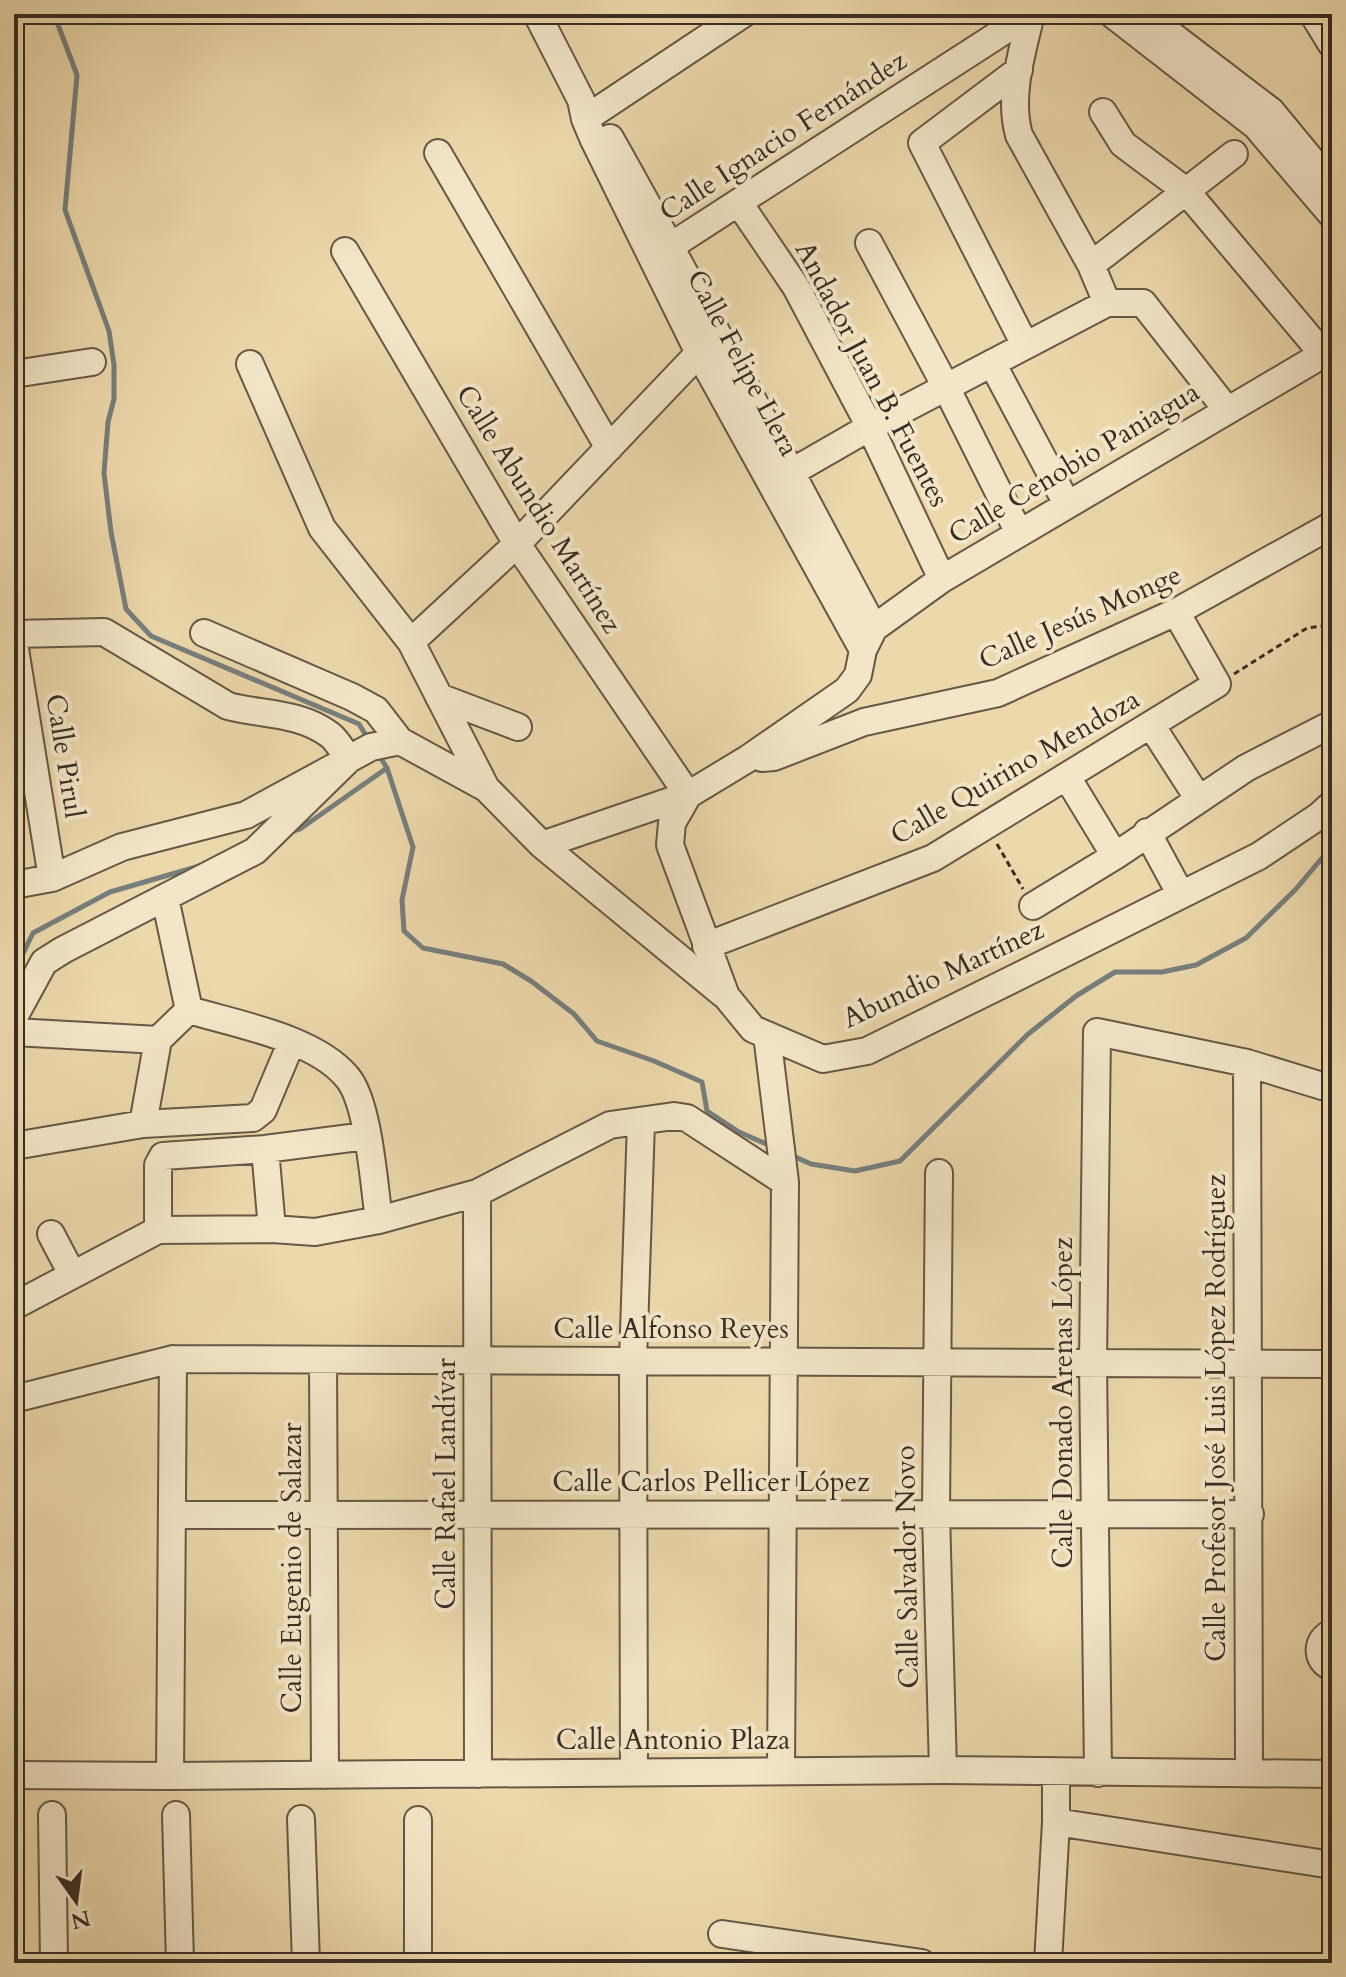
<svg xmlns="http://www.w3.org/2000/svg" width="1346" height="1977" viewBox="0 0 1346 1977" font-family="Cardo,serif">
<rect width="100%" height="100%" fill="#ecd8ab"/>
<filter id="stains"><feTurbulence type="fractalNoise" baseFrequency=".0025" numOctaves="4"/><feColorMatrix values="0 0 0 0 .2 0 0 0 0 .09 0 0 0 0 .02 0 0 0 .5 -.17"/></filter>
<radialGradient id="worn" r=".72"><stop offset=".6" stop-color="#630" stop-opacity="0"/><stop offset="1" stop-color="#630" stop-opacity=".3"/></radialGradient>
<g fill="none" stroke-linecap="round" stroke-linejoin="round">
<path stroke="#767f7c" stroke-width="5" d="M54 14 77 75 65 210 109 331 114 365V399L108 422 104 473 111 532 126 609 151 636 359 724 368 739
M378 754 387 768 413 847 402 900 404 931 423 948 503 964 531 981 574 1014 597 1041 654 1061 702 1082 707 1111 739 1132 771 1146
M291 832 300 829 387 768
M14 972 33 933 110 892 203 865
M791 1155 811 1164 855 1171 900 1161 1027 1035 1076 996 1115 972H1162L1196 965 1246 938 1296 889 1332 846"/>
<g stroke="#655846" stroke-width="30">
<path id="minor" d="M537 14 581 100 585 119 593 138 699 353 863 650
M1031 14C1022 53 1008 96 1019 135L1091 265 1107 303
M1112 14 1256 126 1332 215
M1144 14 1271 111 1332 185
M1313 14 1332 45
M1019 70 922 143 1025 345
M1103 112 1123 144 1186 191 1323 354
M585 119 743 14
M610 138C701 299 786 464 874 628
M438 153 609 448
M739 203 796 287 870 427 942 579
M869 243 946 387 1019 533
M345 251 517 544 688 795 542 845
M657 255 1030 14
M1091 265 1234 154
M1332 349 942 579 874 628 863 650 858 675 847 690 749 758 688 795 672 823 670 845 726 996 753 1029 823 1059 867 1051 1011 980 1259 856 1319 816 1332 804
M992 363 1067 504
M250 364 322 528 411 642 486 788
M14 374 92 362
M790 473 870 427 1107 303H1143L1227 410
M204 633 352 697 376 710 400 741
M14 634 104 632 228 706C262 715 300 712 330 735 337 740 343 752 349 759L255 851 63 950 44 962 14 1017
M411 642 517 544 699 353 712 343
M14 643 52 878
M439 697 518 727
M1151 725 1198 798
M762 758 774 757 864 722 998 693 1176 612 1332 525
M1067 777 1115 856
M1147 832 1180 893
M14 885 52 878 122 847 246 815 371 747 400 741 486 788 542 845 723 994
M1033 906 1115 856 1246 768 1332 724
M706 946 933 858 1217 684 1176 612
M189 1010C236 1024 315 1038 347 1077 369 1102 374 1186 379 1220
M14 1032 158 1040
M767 1035 785 1182 781 1771
M1247 1063 1249 1773
M143 1124 158 1040 189 1010 165 898
M14 1146 143 1124 253 1118 263 1110 292 1041
M265 1149 272 1229
M939 1173 936 1514 943 1770
M477 1193 478 1774
M158 1230V1165L163 1156 265 1149 366 1136
M51 1234 72 1274
M14 1306 158 1230 272 1229 315 1232 379 1220 477 1193 610 1125 674 1116 687 1118 785 1182
M323 1360 325 1775
M14 1399 173 1359 1332 1364
M172 1515 1250 1514
M1332 1633C1316 1639 1315 1661 1332 1667
M634 1772 633 1361 641 1122
M1098 1773 1093 1363 1097 1032 1247 1063 1332 1089
M14 1775 170 1776 943 1770 1332 1774
M170 1776 173 1359
M52 1815 54 1963
M176 1815 180 1963
M301 1819 306 1963
M1056 1822 1332 1865
M722 1934 922 1963
M418 1963V1820
M1048 1963 1056 1822V1773"/>
</g>
<path stroke="#382d24" stroke-width="3" stroke-dasharray="6 4" stroke-linecap="butt" d="M1234 674 1307 628 1332 625
M997 844 1023 889"/>
<use href="#minor" stroke="#f3e6c8" stroke-width="26"/>
</g>
<g text-anchor="middle" dominant-baseline="central" stroke-width="8" stroke-linejoin="round" paint-order="stroke">
<g font-size="28" fill="#382d24" stroke="#f3e6c8">
<text transform="translate(783 136) rotate(-33)">Calle Ignacio Fernández</text>
<text transform="translate(743 363) rotate(62)">Calle Felipe Llera</text>
<text transform="translate(872 374) rotate(62)">Andador Juan B. Fuentes</text>
<text transform="translate(1074 463) rotate(-31)">Calle Cenobio Paniagua</text>
<text transform="translate(539 509) rotate(58)">Calle Abundio Martínez</text>
<text transform="translate(1080 617) rotate(-24)">Calle Jesús Monge</text>
<text transform="translate(65 756) rotate(81)">Calle Pirul</text>
<text transform="translate(1015 767) rotate(-30)">Calle Quirino Mendoza</text>
<text transform="translate(943 974) rotate(-25)">Abundio Martínez</text>
<text x="671" y="1329">Calle Alfonso Reyes</text>
<text transform="translate(1063 1403) rotate(-90)">Calle Donado Arenas López</text>
<text transform="translate(1216 1418) rotate(-90)">Calle Profesor José Luis López Rodríguez</text>
<text x="711" y="1482">Calle Carlos Pellicer López</text>
<text transform="translate(446 1484) rotate(-90)">Calle Rafael Landívar</text>
<text transform="translate(907 1567) rotate(-91)">Calle Salvador Novo</text>
<text transform="translate(292 1568) rotate(-90)">Calle Eugenio de Salazar</text>
<text x="673" y="1740">Calle Antonio Plaza</text>
</g>
</g>
<rect width="1346" height="1977" fill="none" stroke="#ecd8ab" stroke-width="48"/>
<rect x="16" y="16" width="1314" height="1945" fill="none" stroke="#382d24" stroke-width="4"/>
<rect x="24" y="24" width="1298" height="1929" fill="none" stroke="#382d24" stroke-width="2"/>
<g transform="translate(76 1901) rotate(166)" stroke="#f3e6c8" stroke-width="6" paint-order="stroke">
<path d="M0-6L14 30L0 20L-14 30Z" fill="#382d24"/>
<text y="-12" font-size="22" font-weight="bold" text-anchor="middle" fill="#382d24">N</text>
</g>
<rect width="100%" height="100%" filter="url(#stains)"/>
<rect width="100%" height="100%" fill="url(#worn)"/>
</svg>
